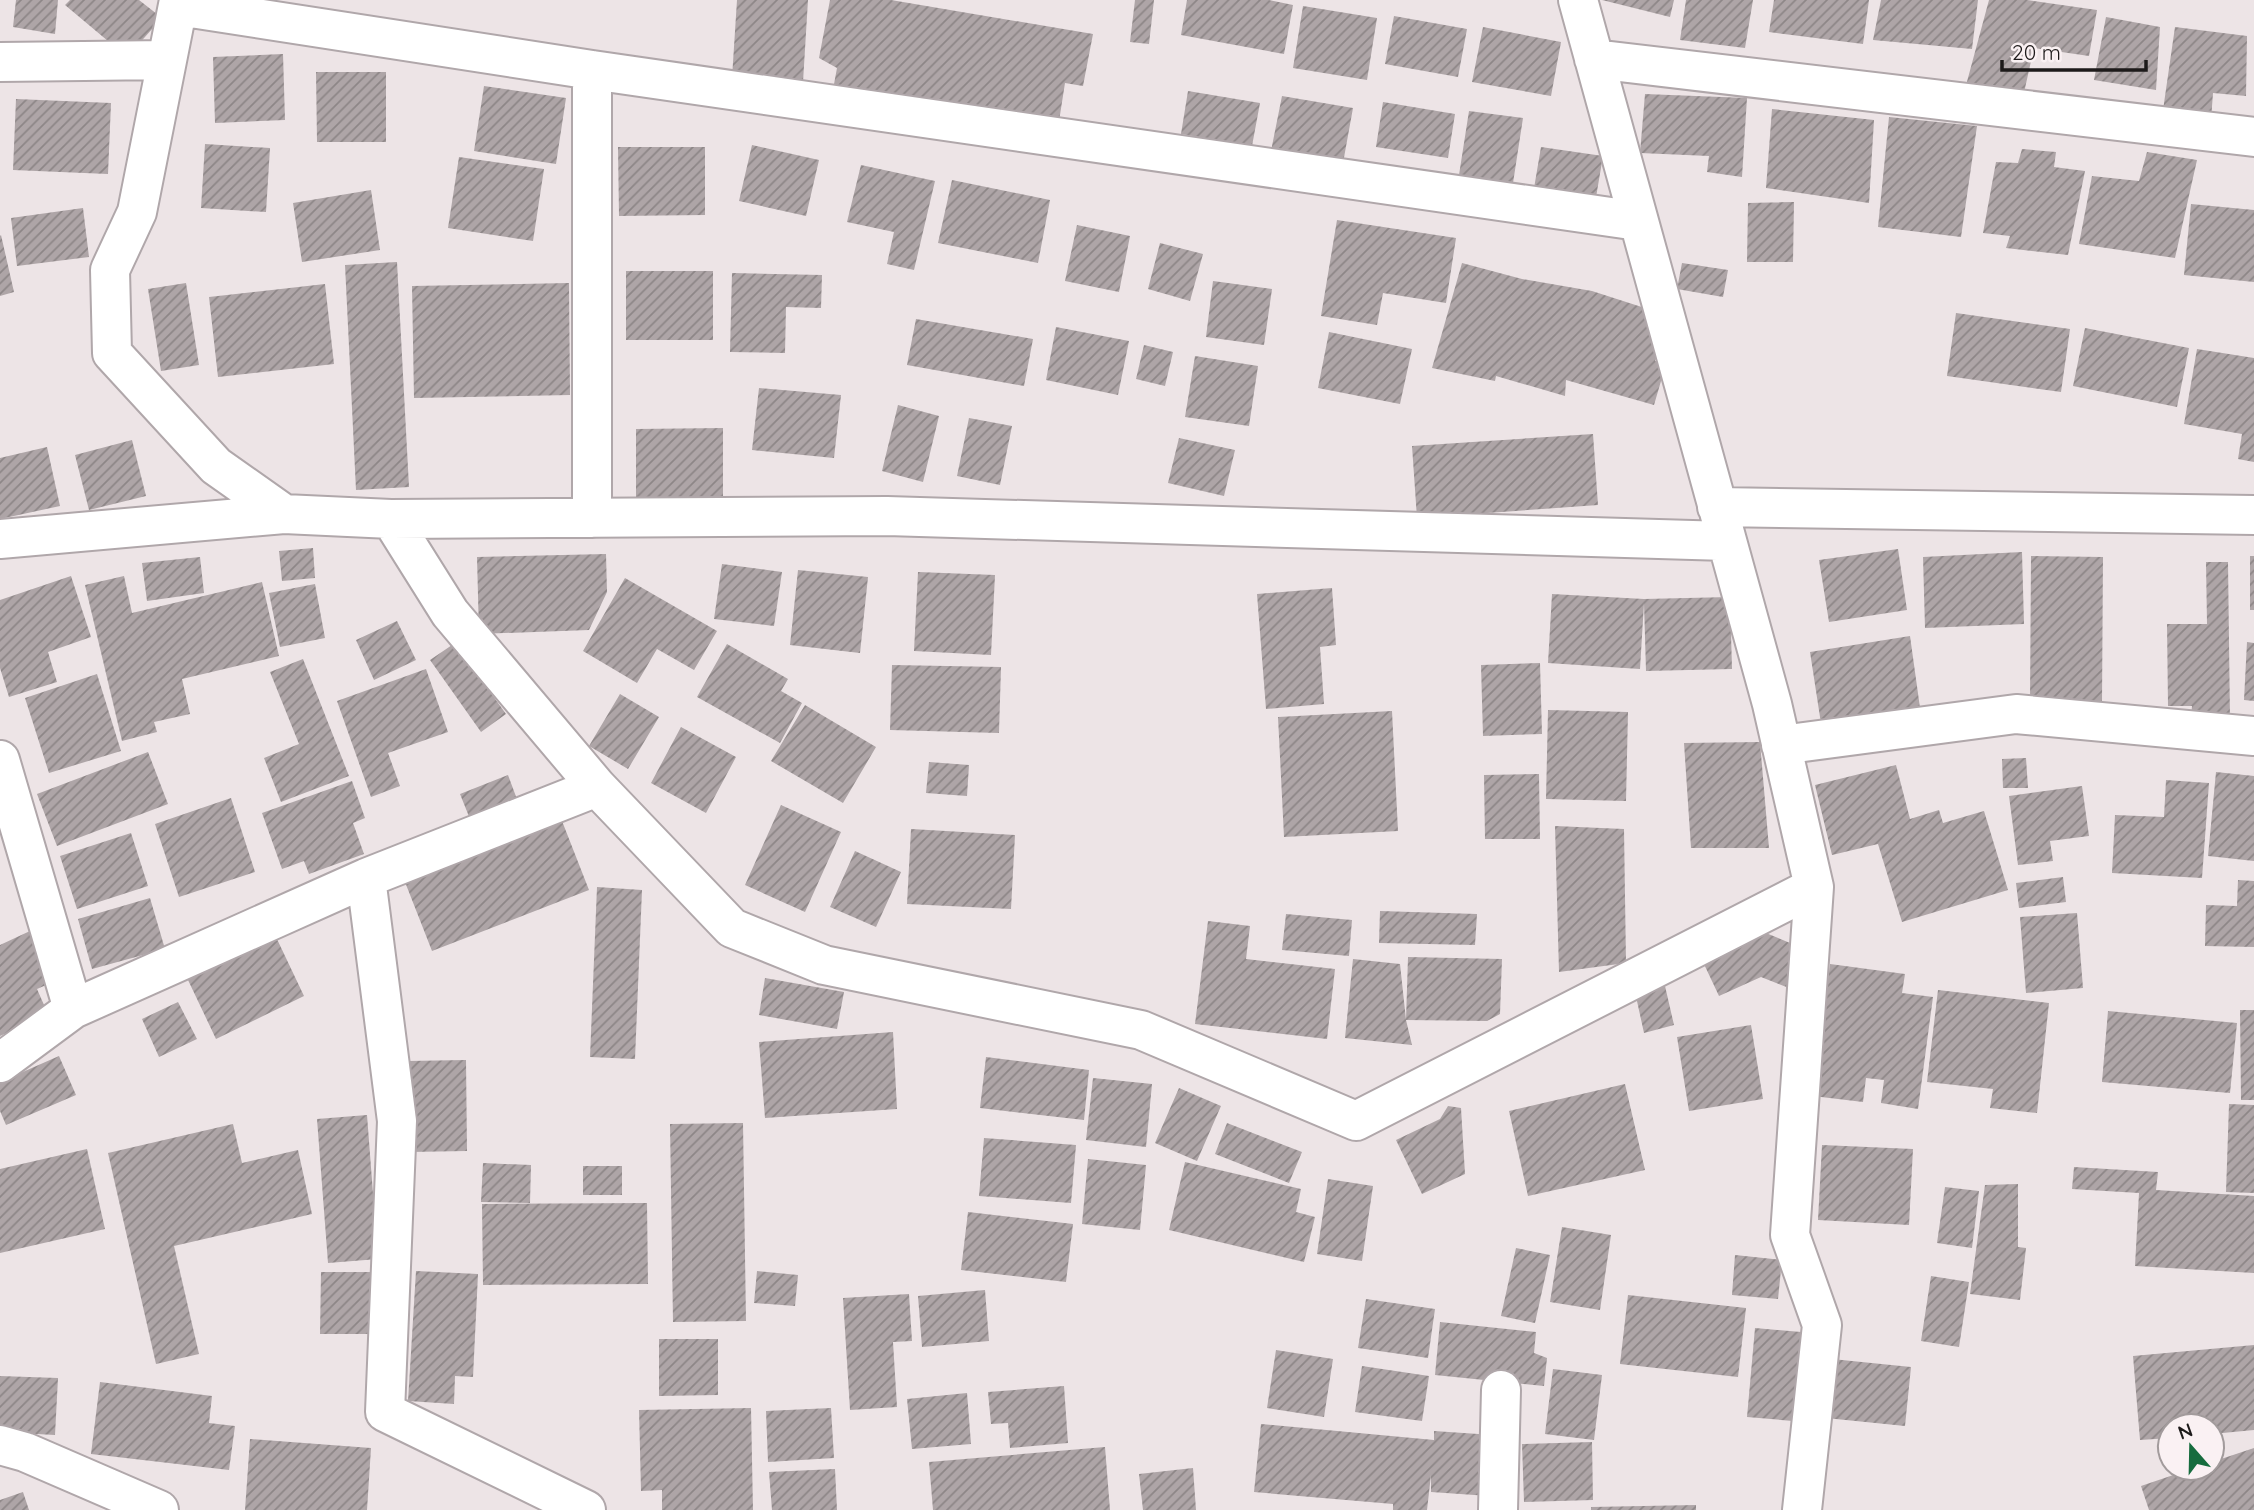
<svg xmlns="http://www.w3.org/2000/svg" width="2254" height="1510" viewBox="0 0 2254 1510" font-family="Quicksand,sans-serif">
<defs>
<pattern id="building-hatch" width="6" height="6" patternUnits="userSpaceOnUse" patternTransform="scale(1.75)"><rect width="6" height="6" fill="#aea5a7"/><path d="M-1 1l2-2M0 6l6-6M5 7l2-2" fill="none" stroke="#8d8687"/></pattern>
</defs>
<rect width="100%" height="100%" fill="#ede4e6"/>
<path fill="url(#building-hatch)" d="M16 0H58L55 34 13 27Z
M70 0H139L162 18 127 57 65 5Z
M737 0H808L803 82 732 78Z
M830 0H891L1093 34 1083 86 1065 83 1057 134 832 95 837 68 819 58Z
M1135 0H1154L1149 44 1130 42Z
M1187 0H1269L1293 5 1284 54 1181 35Z
M1602 0H1674L1670 17Z
M1686 0H1753L1745 48 1680 40Z
M1774 0H1869L1863 44 1769 32Z
M1881 0H1978L1972 49 1873 40Z
M1989 0H2027L2097 10 2089 56 2034 48 2023 97 1965 89Z
M1303 6 1377 18 1367 80 1293 68Z
M1394 16 1467 29 1458 77 1385 64Z
M2106 17 2160 27 2156 90 2094 80Z
M1483 27 1561 42 1551 96 1472 82Z
M2175 27 2247 36 2246 96 2213 93 2211 120 2162 117Z
M283 54 285 120 215 123 213 57Z
M316 72H386V142H317Z
M484 86 566 98 556 164 474 151Z
M1188 91 1260 103 1252 146 1181 134Z
M1645 94 1747 98 1742 177 1707 172 1709 156 1640 153Z
M1282 96 1353 108 1343 163 1271 151Z
M16 99 111 103 108 174 13 170Z
M1383 102 1455 114 1448 158 1376 147Z
M1772 109 1874 120 1869 203 1766 188Z
M1469 111 1523 118 1513 183 1459 175Z
M1889 117 1977 126 1961 237 1878 227Z
M205 144 270 148 266 212 201 208Z
M752 145 819 160 806 216 739 201Z
M618 147H705V215L619 216Z
M1541 147 1603 156 1594 209 1532 200Z
M2022 149 2056 152 2054 167 2085 171 2068 255 2006 248 2010 236 1983 233 1996 162 2018 163Z
M2147 152 2197 160 2175 258 2079 244 2092 176 2139 181Z
M459 157 544 169 533 241 448 228Z
M861 165 935 181 914 270 887 264 894 232 847 222Z
M952 180 1050 200 1038 263 938 243Z
M371 190 380 250 302 262 293 203Z
M1794 202 1793 262H1747L1748 203Z
M2191 204 2254 210V282L2184 275Z
M83 208 89 257 17 266 11 218Z
M1337 220 1456 238 1446 303 1383 293 1377 325 1321 316Z
M1077 225 1130 236 1119 292 1065 281Z
M1 235 14 292 0 296V236Z
M1160 243 1203 254 1190 301 1148 289Z
M397 262 409 487 356 490 345 265Z
M1462 263 1522 279 1592 291 1651 310 1661 343 1655 361 1666 364 1654 405 1566 380 1565 396 1496 376 1495 381 1432 368Z
M1682 263 1728 270 1723 297 1677 289Z
M626 271H713V340H626Z
M732 273 822 275 821 308 786 307 785 353 730 352Z
M1213 281 1272 289 1264 345 1206 337Z
M186 283 199 365 161 371 148 289Z
M569 283 570 395 414 398 412 286Z
M325 284 334 364 218 377 209 297Z
M1956 313 2070 329 2061 392 1947 376Z
M916 319 1033 339 1024 386 907 365Z
M1056 327 1129 341 1118 395 1046 380Z
M2085 328 2189 348 2177 407 2073 386Z
M1329 332 1412 349 1400 404 1318 388Z
M1144 345 1173 352 1165 386 1136 379Z
M2197 349 2254 358V462L2238 459 2242 434 2184 424Z
M1195 356 1258 366 1249 426 1185 417Z
M759 388 841 395 834 458 752 450Z
M898 405 939 416 923 482 882 471Z
M969 418 1012 426 1000 485 957 476Z
M723 428V498H636V429Z
M1593 434 1598 505 1417 518 1412 446Z
M1179 438 1235 450 1224 496 1168 483Z
M132 440 146 496 89 510 75 455Z
M47 447 60 506 0 519V458Z
M313 548 315 578 282 581 279 551Z
M1898 549 1907 610 1829 622 1819 560Z
M2022 552 2024 624 1925 628 1923 557Z
M606 554 607 592 589 630 479 634 477 557Z
M2031 556 2103 557 2102 702H2030Z
M2250 556H2254V610H2250Z
M200 557 204 593 147 601 142 563Z
M2206 562H2228L2230 720H2191L2192 706H2168L2167 624H2207Z
M722 564 782 572 774 626 714 619Z
M798 570 868 577 860 653 790 645Z
M918 572 995 575 991 655 914 651Z
M71 576 91 637 48 652 57 682 9 697 0 668V600Z
M124 576 132 613 262 582 279 656 182 679 190 714 154 722 157 732 122 741 85 585Z
M625 578 717 631 694 670 657 649 637 683 583 651Z
M315 584 325 638 280 647 269 593Z
M1332 588 1336 645 1320 647 1324 704 1266 709 1257 594Z
M1552 594 1644 599 1730 597 1732 669 1646 671 1644 603 1640 669 1548 663Z
M397 621 416 660 374 680 356 640Z
M1910 636 1921 715 1822 730 1810 652Z
M2247 642 2254 643V701L2244 700Z
M455 643 506 714 481 732 430 660Z
M727 644 788 679 781 691 802 703 780 743 697 697Z
M303 659 349 776 281 802 264 758 299 744 270 672Z
M1540 663 1542 734 1483 736 1481 665Z
M892 665 1001 667 999 733 890 730Z
M426 669 448 732 388 753 400 786 371 797 337 701Z
M97 674 121 751 49 773 25 698Z
M620 694 659 717 628 769 589 746Z
M805 705 876 747 843 803 771 761Z
M1548 710 1628 712 1626 801 1546 799Z
M1392 711 1398 831 1284 837 1278 717Z
M681 727 736 757 706 813 651 783Z
M1760 742 1769 848H1691L1684 743Z
M148 752 168 804 57 846 37 794Z
M2026 758 2028 788H2003L2002 759Z
M929 762 969 765 967 796 926 793Z
M1896 765 1910 819 1939 810 1943 823 1984 811 2008 890 1902 922 1878 844 1832 855 1815 785Z
M2216 772 2254 776V861L2208 856Z
M1539 774 1540 839H1485L1484 775Z
M508 775 521 810 474 829 460 794Z
M2166 780 2209 783 2202 878 2112 873 2115 815 2164 817Z
M352 781 365 818 353 823 364 854 309 874 304 861 282 869 262 813Z
M2082 786 2089 836 2050 841 2053 861 2018 865 2009 796Z
M231 798 255 872 179 897 155 824Z
M781 805 841 832 805 912 745 885Z
M562 821 589 890 432 951 405 882Z
M1555 826 1624 829 1626 963 1559 972Z
M911 829 1015 835 1011 909 907 904Z
M131 833 148 886 77 909 60 856Z
M855 851 901 872 876 927 830 907Z
M2063 877 2066 902 2019 908 2016 883Z
M2238 880 2254 881V947L2205 946 2206 905 2237 906Z
M597 887 642 890 635 1059 590 1057Z
M150 898 165 949 92 969 78 919Z
M1380 911 1477 914 1475 945 1379 943Z
M2077 913 2083 988 2026 993 2020 917Z
M1286 914 1352 920 1349 956 1282 950Z
M1208 921 1250 926 1246 959 1335 969 1327 1039 1195 1024Z
M30 931 53 982 37 989 48 1014 0 1036V945Z
M1766 933 1802 948V993L1761 977 1719 996 1703 962Z
M276 937 304 996 216 1039 188 980Z
M1408 957 1502 959 1500 1014 1487 1021 1406 1020 1412 1045 1345 1038 1353 959 1400 964 1406 1020Z
M1830 964 1905 974 1902 993 1933 997 1918 1109 1881 1103 1884 1080 1866 1078 1863 1102 1813 1096Z
M765 978 844 992 837 1029 759 1015Z
M1665 986 1674 1025 1644 1033 1635 992Z
M1938 990 2049 1003 2037 1113 1990 1108 1993 1089 1927 1082Z
M178 1002 197 1039 159 1057 142 1019Z
M2240 1010H2254V1100H2241Z
M2108 1011 2237 1023 2230 1093 2102 1082Z
M1751 1025 1763 1099 1689 1111 1677 1037Z
M893 1032 897 1109 765 1118 759 1042Z
M59 1056 76 1095 6 1125 0 1111V1082Z
M986 1057 1089 1070 1084 1120 980 1108Z
M466 1060 467 1151 409 1152 408 1061Z
M1093 1078 1152 1084 1146 1147 1086 1140Z
M1625 1084 1645 1170 1528 1196 1509 1111Z
M1179 1088 1221 1106 1197 1161 1155 1143Z
M2229 1104 2254 1105V1193L2226 1192Z
M1448 1106 1461 1108 1465 1174 1422 1194 1396 1140 1440 1119Z
M367 1115 378 1259 328 1263 317 1119Z
M743 1123 746 1321 673 1322 670 1124Z
M1227 1123 1302 1152 1289 1183 1215 1154Z
M233 1124 242 1163 298 1150 312 1214 174 1246 199 1354 156 1364 108 1153Z
M984 1138 1076 1145 1071 1203 979 1196Z
M1822 1145 1913 1149 1909 1225 1818 1220Z
M87 1149 105 1229 0 1253V1169Z
M1088 1159 1146 1165 1140 1230 1082 1224Z
M1185 1162 1301 1189 1296 1212 1315 1217 1304 1262 1169 1230Z
M483 1163 531 1165 530 1203 481 1202Z
M583 1166H622V1195H583Z
M2074 1167 2158 1172 2156 1190 2254 1196V1273L2135 1266 2139 1193 2072 1189Z
M1328 1179 1373 1186 1362 1261 1317 1254Z
M2018 1184V1247L2026 1248 2020 1300 1970 1294 1985 1185Z
M1945 1187 1979 1191 1972 1248 1937 1243Z
M647 1203 648 1284 483 1285 482 1204Z
M968 1212 1073 1224 1066 1282 961 1270Z
M1562 1227 1611 1235 1600 1310 1550 1302Z
M1516 1248 1550 1255 1535 1323 1501 1316Z
M1735 1255 1782 1260 1778 1299 1732 1295Z
M416 1271 478 1274 473 1377 455 1376 454 1404 408 1401Z
M757 1271 798 1275 795 1306 754 1303Z
M321 1272H380L379 1334H320Z
M1931 1276 1969 1282 1959 1347 1921 1341Z
M985 1290 989 1341 922 1347 918 1296Z
M909 1294 912 1341 893 1342 897 1407 850 1410 843 1298Z
M1628 1295 1746 1308 1738 1377 1620 1364Z
M1366 1299 1435 1309 1428 1358 1358 1348Z
M1440 1322 1536 1332 1534 1353 1547 1358 1544 1386 1435 1375Z
M1755 1328 1801 1332 1793 1421 1747 1417Z
M659 1339H718V1395L659 1396Z
M2254 1345V1430L2212 1434V1426H2170V1438L2140 1440 2133 1356Z
M1276 1350 1333 1359 1324 1417 1267 1408Z
M1832 1359 1911 1367 1905 1426 1826 1418Z
M1362 1366 1429 1376 1422 1421 1355 1412Z
M1553 1369 1602 1375 1594 1440 1545 1434Z
M0 1376 58 1378 55 1435 0 1432Z
M100 1382 212 1396 209 1423 235 1426 229 1470 91 1454Z
M1064 1386 1068 1443 1010 1448 1008 1423 991 1424 988 1392Z
M967 1393 971 1444 912 1449 907 1399Z
M751 1408 753 1510H662V1490L641 1491 639 1410Z
M831 1408 834 1458 768 1462 766 1411Z
M1261 1424 1434 1440V1431L1493 1435 1489 1496 1431 1492V1475L1427 1510H1393V1504L1254 1492Z
M250 1439 371 1448 367 1510H245Z
M1592 1442 1593 1500 1524 1502 1522 1444Z
M1105 1447 1110 1510H933L929 1462Z
M2254 1448V1510H2149L2141 1486 2194 1468H2212V1462Z
M1193 1468 1196 1510H1143L1139 1474Z
M835 1469 837 1510H772L769 1472Z
M23 1492 29 1510H0V1500Z
M1696 1505V1510H1591V1507Z"/>
<g fill="none" stroke-linecap="round" stroke-linejoin="round">
<g stroke="#b0a7aa" stroke-width="42">
<path id="minor" d="M179 0 137 212 110 270 112 353 216 466 284 514
M1578 0 1772 704 1814 887 1790 1235 1822 1325 1802 1510
M178 6 592 70 1638 221
M1594 59 2254 137
M0 62 167 60
M1717 507 2254 515
M592 518V70
M391 519 450 613 597 787 732 928 824 965 1141 1030 1356 1121 1814 887
M0 539 284 514 391 519 887 516 1726 541
M1781 745 2016 714 2254 736
M0 760 73 1009 0 1063
M366 878 397 1121 385 1412 586 1510
M73 1009 366 878 597 787
M0 1445 25 1452 159 1510
M1498 1510 1501 1390"/>
</g>
<use href="#minor" stroke="#fff" stroke-width="38"/>
</g>
<g transform="translate(2191 1447) rotate(340)"><circle r="33" fill="#faf1f3" stroke="#a29b9c" stroke-width="2"/>
<path d="M0-5L12 26L0 18L-12 26Z" fill="#166c3e"/>
<text y="-10" font-size="19" font-weight="bold" text-anchor="middle" fill="#1d1a1a">N</text>
</g>
<path d="M2002 60v10h144v-10" fill="none" stroke="#1d1a1a" stroke-width="3.5"/>
<text x="2012" y="60" font-size="21" fill="#1d1a1a" stroke="#faf1f3" stroke-width="5" paint-order="stroke">20 m</text>
</svg>
